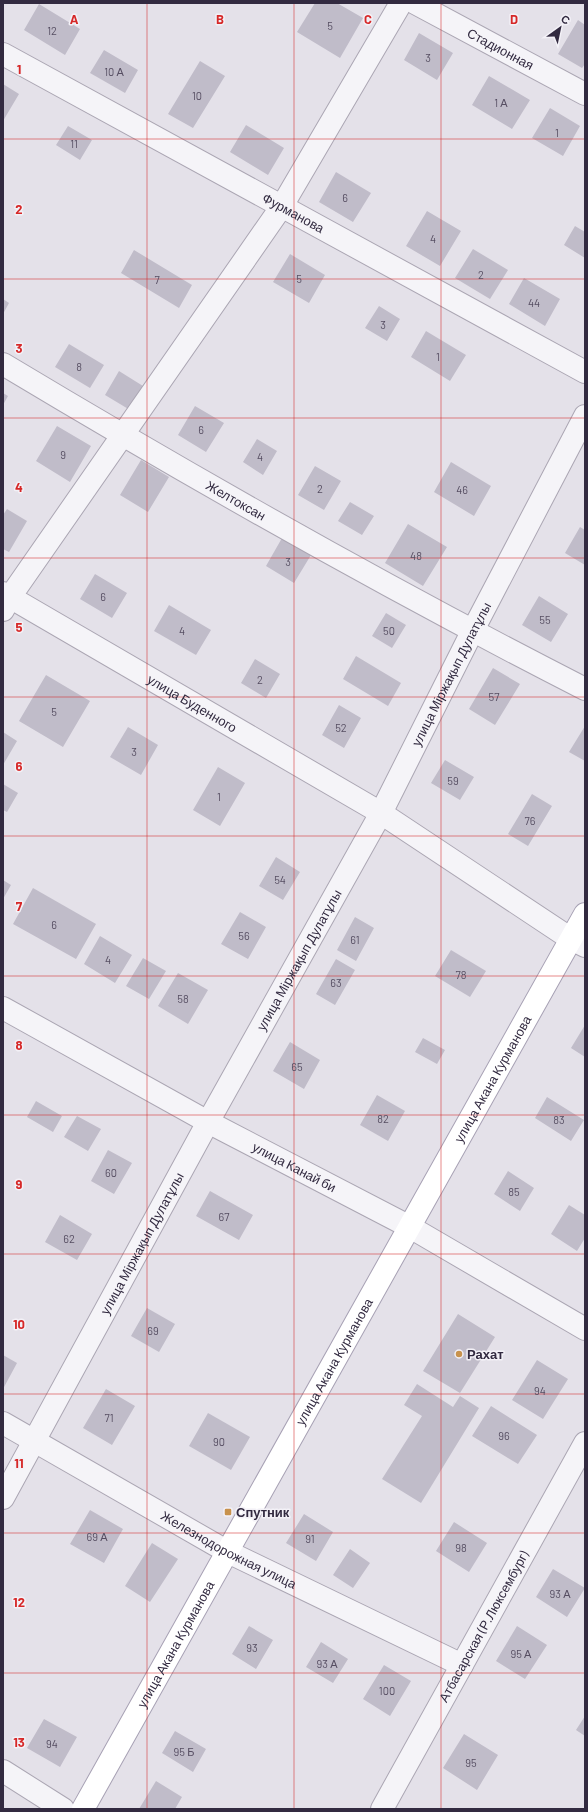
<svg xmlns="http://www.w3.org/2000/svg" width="588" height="1812" viewBox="0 0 588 1812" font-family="Barlow,sans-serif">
<rect width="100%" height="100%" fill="#e4e1e9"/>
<path fill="#c0bcc9" d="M315 3H337L363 18 340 58 297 32Z
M39 4 80 29 65 55 24 30Z
M578 20 585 25V64L582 68 558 54Z
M419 33 453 53 437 80 404 60Z
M104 50 138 70 125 93 90 73Z
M200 61 225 76 193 128 168 114Z
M489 76 530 100 512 129 472 105Z
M3 84 19 94 3 121Z
M550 108 580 126 563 156 532 138Z
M246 125 284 148 268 175 230 152Z
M68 126 92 140 80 160 56 145Z
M336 172 371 193 353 222 319 202Z
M427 211 461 231 440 266 406 246Z
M575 226 585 232V258L564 245Z
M473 249 508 270 490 299 455 278Z
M134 250 192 285 179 308 121 273Z
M290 254 325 275 309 303 273 282Z
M524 278 560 299 545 326 509 304Z
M3 299 9 303 3 314Z
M379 306 400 319 387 341 365 328Z
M426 331 466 355 450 381 411 357Z
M69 344 104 365 90 388 55 367Z
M119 371 143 386 130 410 105 395Z
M3 393 8 396 3 405Z
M195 406 224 423 206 452 178 435Z
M57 426 91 446 70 482 36 461Z
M257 439 277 451 263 475 243 462Z
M141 460 169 477 148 512 120 495Z
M451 462 491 486 474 516 434 492Z
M315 466 341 481 324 510 298 495Z
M350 502 374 516 362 535 338 521Z
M7 509 27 521 9 552 3 549V515Z
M408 524 447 547 423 586 385 563Z
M580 527 585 530V565L565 553Z
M282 538 311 555 294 583 266 566Z
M95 574 127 593 112 618 80 599Z
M539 596 568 614 551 642 522 625Z
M169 605 211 630 196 655 154 631Z
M386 613 406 625 392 648 372 636Z
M356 656 401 683 388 706 343 679Z
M255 659 280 674 266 698 241 683Z
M493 668 520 684 495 725 469 709Z
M46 675 90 701 63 747 19 721Z
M339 705 361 718 344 748 322 735Z
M585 726V761L569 752Z
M128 727 158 745 141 775 110 757Z
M3 732 17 741 3 765Z
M445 760 474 777 460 800 431 783Z
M218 767 245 783 220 826 193 810Z
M3 784 18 793 7 812 3 810Z
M532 794 552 806 528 846 508 834Z
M276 857 300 872 283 900 259 886Z
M3 880 11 885 3 899Z
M33 888 96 924 76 959 13 924Z
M240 912 266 927 248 959 221 944Z
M355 917 374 928 356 961 337 950Z
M100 936 132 955 115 983 84 964Z
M451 950 486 971 470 997 435 976Z
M143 958 166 971 149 999 126 986Z
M336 959 355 970 335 1005 316 994Z
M178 973 208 990 188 1024 158 1006Z
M585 1025V1057L571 1048Z
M423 1038 445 1050 437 1064 415 1052Z
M290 1042 320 1060 304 1089 273 1071Z
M377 1095 405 1111 388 1141 360 1125Z
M547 1097 584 1120 571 1141 535 1118Z
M36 1101 62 1116 53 1132 27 1117Z
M77 1116 101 1129 88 1151 64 1137Z
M108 1150 132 1163 114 1194 91 1181Z
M508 1171 534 1188 520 1211 494 1194Z
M210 1191 253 1215 239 1240 196 1216Z
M569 1205 585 1215V1238L577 1251 551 1234Z
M60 1215 92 1234 77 1260 45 1242Z
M147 1308 175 1324 159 1352 131 1336Z
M458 1314 495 1337 460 1393 423 1371Z
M3 1355 17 1363 3 1389Z
M537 1360 568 1379 543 1419 512 1400Z
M417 1384 453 1407 460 1396 479 1408 421 1503 382 1479 422 1416 404 1405Z
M106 1389 135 1406 112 1445 83 1428Z
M491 1406 537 1435 518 1464 472 1436Z
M208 1413 250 1437 231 1470 189 1446Z
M90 1510 123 1529 104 1563 70 1544Z
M304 1514 333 1532 316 1561 286 1543Z
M454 1522 487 1543 469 1572 436 1551Z
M152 1543 178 1559 150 1602 125 1586Z
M350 1549 370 1563 353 1588 333 1575Z
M553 1569 585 1588 567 1617 536 1597Z
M249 1626 273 1640 256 1669 232 1654Z
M517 1626 547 1645 525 1679 496 1661Z
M321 1642 348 1659 333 1683 306 1667Z
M384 1665 411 1681 390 1716 363 1699Z
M585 1716V1736L576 1730Z
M44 1719 77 1737 60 1767 27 1748Z
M175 1731 206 1749 193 1772 162 1753Z
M464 1734 498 1755 477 1790 443 1768Z
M156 1781 182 1797 175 1809H139Z"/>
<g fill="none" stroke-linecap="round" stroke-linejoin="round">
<g stroke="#aba6b3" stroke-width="24">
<g id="minor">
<path id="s1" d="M415 3 585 94"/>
<path id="s2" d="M3 54 585 372"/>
<path id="s3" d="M3 364C193 478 387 588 585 689"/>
<path id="s4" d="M3 593 381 813 571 939 585 946"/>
<path d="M3 610 10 597 282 206 401 3"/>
<path id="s5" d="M3 1008 208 1122 410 1227 585 1329"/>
<path id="s6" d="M3 1423 228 1552 462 1665"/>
<path id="s7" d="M3 1498 208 1122 381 813 472 632 585 416"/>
<path d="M3 1771 63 1809"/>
<path id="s8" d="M382 1809 585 1443"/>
</g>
</g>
<g stroke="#a7a1b4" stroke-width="24">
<g id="major">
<path id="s9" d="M83 1809 585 914"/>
</g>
</g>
<use href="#minor" stroke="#f5f4f8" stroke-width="22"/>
<use href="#major" stroke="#fff" stroke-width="22"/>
</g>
<path fill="none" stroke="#d62828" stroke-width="1" stroke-opacity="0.55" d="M147 3V1809M294 3V1809M441 3V1809M3 139H585M3 279H585M3 418H585M3 558H585M3 697H585M3 836H585M3 976H585M3 1115H585M3 1254H585M3 1394H585M3 1533H585M3 1673H585"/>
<g fill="#c8924d" stroke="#f3f1f7" stroke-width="1.5">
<circle cx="459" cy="1354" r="4"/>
<rect x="224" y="1508" width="8" height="8" rx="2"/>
</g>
<g text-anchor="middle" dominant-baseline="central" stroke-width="3" stroke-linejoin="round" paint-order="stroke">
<g font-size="11" fill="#564e62">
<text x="330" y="25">5</text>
<text x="52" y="30">12</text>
<text x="428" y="57">3</text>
<text x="114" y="71">10 А</text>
<text x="197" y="95">10</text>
<text x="501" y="102">1 А</text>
<text x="557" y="132">1</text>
<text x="74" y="143">11</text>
<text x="345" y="197">6</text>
<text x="433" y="238">4</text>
<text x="481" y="274">2</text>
<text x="299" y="278">5</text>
<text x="157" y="279">7</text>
<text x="534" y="302">44</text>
<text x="383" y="324">3</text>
<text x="438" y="356">1</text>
<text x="79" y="366">8</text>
<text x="201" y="429">6</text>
<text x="63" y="454">9</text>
<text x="260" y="456">4</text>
<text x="320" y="488">2</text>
<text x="462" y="489">46</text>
<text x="416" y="555">48</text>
<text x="288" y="561">3</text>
<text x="103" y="596">6</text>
<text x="545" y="619">55</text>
<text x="182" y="630">4</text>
<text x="389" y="630">50</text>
<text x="260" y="679">2</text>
<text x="494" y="696">57</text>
<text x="54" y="711">5</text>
<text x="341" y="727">52</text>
<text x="134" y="751">3</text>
<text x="453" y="780">59</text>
<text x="219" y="796">1</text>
<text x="530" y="820">76</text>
<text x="280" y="879">54</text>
<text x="54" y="924">6</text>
<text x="244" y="935">56</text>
<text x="355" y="939">61</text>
<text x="108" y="959">4</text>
<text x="461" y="974">78</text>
<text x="336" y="982">63</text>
<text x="183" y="998">58</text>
<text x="297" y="1066">65</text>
<text x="383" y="1118">82</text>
<text x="559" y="1119">83</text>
<text x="111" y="1172">60</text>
<text x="514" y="1191">85</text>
<text x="224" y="1216">67</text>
<text x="69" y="1238">62</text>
<text x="153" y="1330">69</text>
<text x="540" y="1390">94</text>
<text x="109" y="1417">71</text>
<text x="504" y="1435">96</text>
<text x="219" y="1441">90</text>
<text x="97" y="1536">69 А</text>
<text x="310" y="1538">91</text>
<text x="461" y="1547">98</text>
<text x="560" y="1593">93 А</text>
<text x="252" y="1647">93</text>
<text x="521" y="1653">95 А</text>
<text x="327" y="1663">93 А</text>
<text x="387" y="1690">100</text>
<text x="52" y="1743">94</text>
<text x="184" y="1751">95 Б</text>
<text x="471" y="1762">95</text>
</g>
<g font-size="13" fill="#322a40" stroke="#f3f1f7">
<text stroke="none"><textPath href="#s1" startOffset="97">Стадионная</textPath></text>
<text stroke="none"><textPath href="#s2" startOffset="331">Фурманова</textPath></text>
<text stroke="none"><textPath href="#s3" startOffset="270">Желтоксан</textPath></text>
<text stroke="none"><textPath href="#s7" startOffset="938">улица Міржақып Дулатұлы</textPath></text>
<text stroke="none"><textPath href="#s4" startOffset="219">улица Буденного</textPath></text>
<text stroke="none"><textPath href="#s7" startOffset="614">улица Міржақып Дулатұлы</textPath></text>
<text stroke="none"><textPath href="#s9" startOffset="837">улица Акана Курманова</textPath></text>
<text stroke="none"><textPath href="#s5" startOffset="332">улица Канай би</textPath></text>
<text stroke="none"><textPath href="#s7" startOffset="290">улица Міржақып Дулатұлы</textPath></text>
<text stroke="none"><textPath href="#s9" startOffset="513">улица Акана Курманова</textPath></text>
<text stroke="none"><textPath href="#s6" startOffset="259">Железнодорожная улица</textPath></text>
<text stroke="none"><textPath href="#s8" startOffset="209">Атбасарская (Р.Люксембург)</textPath></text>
<text stroke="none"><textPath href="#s9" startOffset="189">улица Акана Курманова</textPath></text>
</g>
<g font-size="13" font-weight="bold" fill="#322a40" stroke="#f3f1f7" text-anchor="start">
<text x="467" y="1354">Рахат</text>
<text x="236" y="1512">Спутник</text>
</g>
</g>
<g font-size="13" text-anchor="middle" font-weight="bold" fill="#d62828" stroke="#f3f1f7" stroke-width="3" stroke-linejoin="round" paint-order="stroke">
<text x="74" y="24">A</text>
<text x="220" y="24">B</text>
<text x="368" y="24">C</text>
<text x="514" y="24">D</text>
<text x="19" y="74">1</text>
<text x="19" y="214">2</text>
<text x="19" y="353">3</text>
<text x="19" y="492">4</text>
<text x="19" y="632">5</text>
<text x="19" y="771">6</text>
<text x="19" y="911">7</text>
<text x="19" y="1050">8</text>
<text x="19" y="1189">9</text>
<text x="19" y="1329">10</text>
<text x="19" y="1468">11</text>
<text x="19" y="1607">12</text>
<text x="19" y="1747">13</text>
</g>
<rect width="588" height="1812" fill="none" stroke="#322a40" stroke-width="8"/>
<g transform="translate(560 28) rotate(33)" stroke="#f3f1f7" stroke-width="3" paint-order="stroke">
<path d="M0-3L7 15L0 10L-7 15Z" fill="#322a40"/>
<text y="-6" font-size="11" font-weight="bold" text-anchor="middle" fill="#322a40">С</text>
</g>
</svg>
